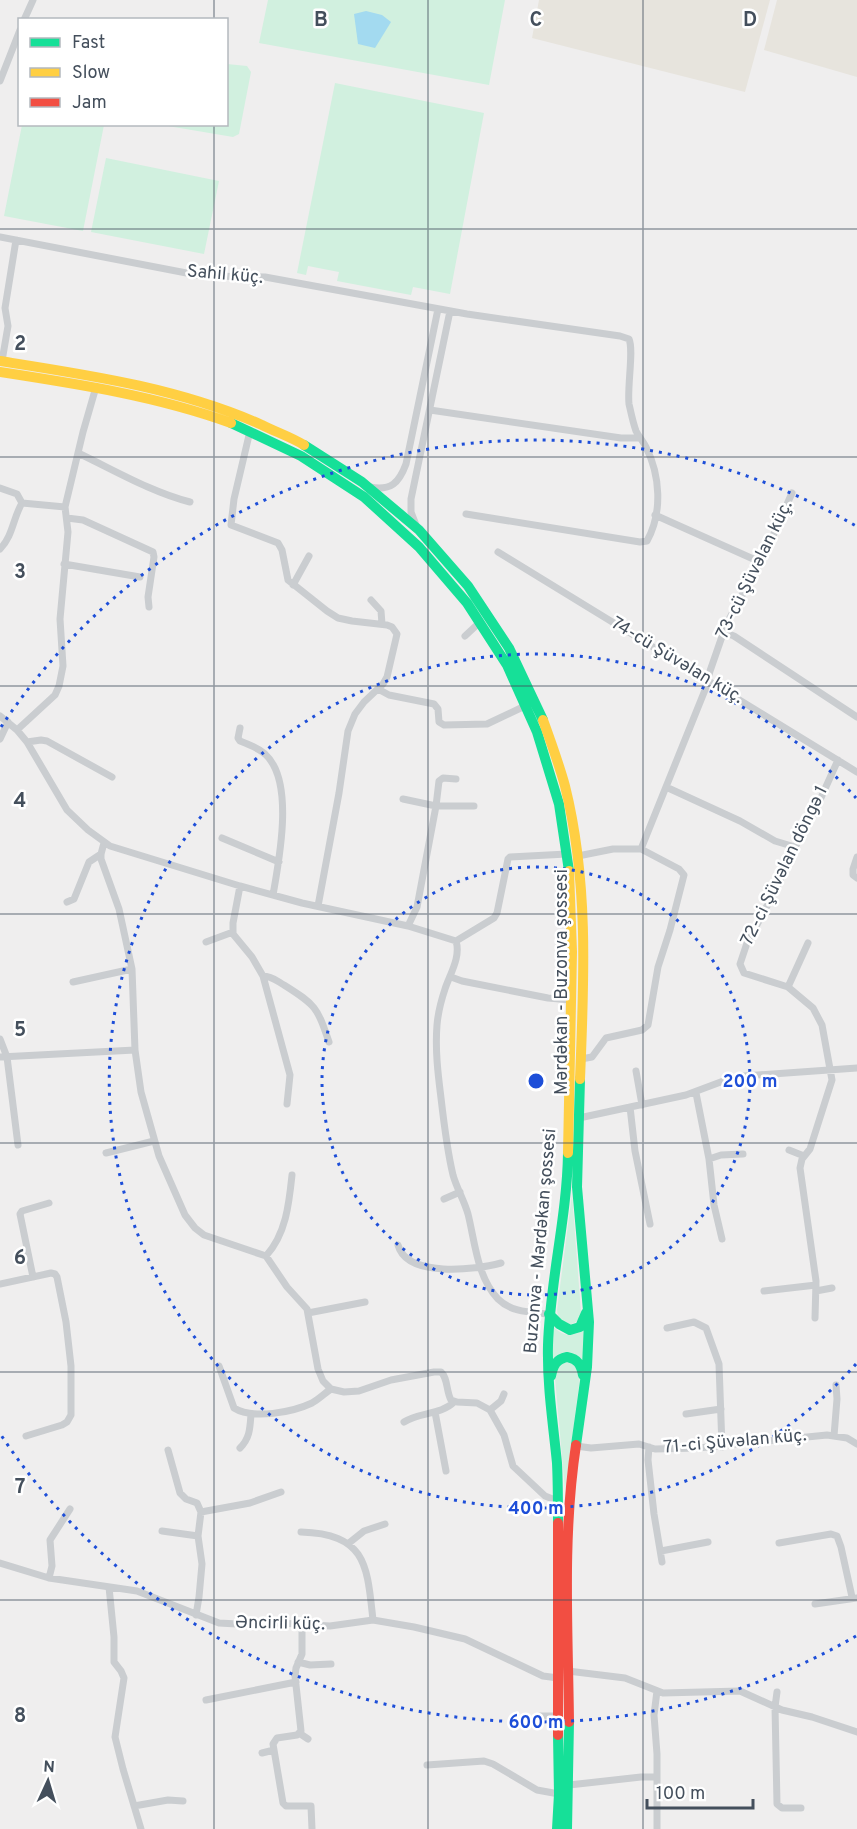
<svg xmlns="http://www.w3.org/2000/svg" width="857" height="1829" viewBox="0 0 857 1829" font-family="Overpass,sans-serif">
<rect width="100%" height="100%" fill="#efeeee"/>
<path fill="#d1f0df" d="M268 0H505L489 85 259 43Z
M227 64 247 66 251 72 239 134 233 137 162 125 226 124Z
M335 83 484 113 450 294 413 287 411 295 337 281 339 272 308 266 306 275 297 273Z
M22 125H104L83 231 4 216Z
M106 158 219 181 204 254 91 232Z
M572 1194 581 1312C579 1321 576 1324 566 1325L558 1317 557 1310Z
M553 1326C562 1337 574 1337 585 1329L584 1362 552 1360Z
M564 1363H570L576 1366 580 1378 565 1490 555 1378 557 1369Z"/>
<path fill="#e7e4dd" d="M539 0H770L745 92 532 38Z
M777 0H857V77L764 50Z"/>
<path fill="#a3daf0" d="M366 11 382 15 391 22 375 48 358 44 354 14Z"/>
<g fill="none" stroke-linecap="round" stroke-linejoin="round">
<path stroke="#cacdd0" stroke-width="7" d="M24 20 33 0
M0 81 20 30
M0 237 202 276 265 277 467 314 620 336 629 339C634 350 627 387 629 404 631 413 633 423 636 431 639 437 643 441 646 447 660 475 663 512 647 541L640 542 466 514
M2 361 8 326 5 308 16 240
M430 410 621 438H640
M250 431 234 499 231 525 278 543 282 550 288 580 327 611 338 618 352 621 387 625 392 627 397 634 387 677 383 684 364 702 355 714 348 731 339 793 318 906
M78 453C114 470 151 492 190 502
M370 487C391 491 399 483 406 464L438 309
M0 488 17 494 22 503
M655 515 760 562
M67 518 83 520 153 552 154 557 148 597 149 607
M416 525 411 512V499L450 311
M0 549C13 536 13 518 22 503L65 507
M498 552 857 772
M64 564 140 577
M293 585 309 556
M371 600 381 611 382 624
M723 632 734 636 857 717
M465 636 480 622
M378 689 389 695 434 704 438 709 439 722 444 725 487 724 527 705
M0 716 17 730 27 742 67 810 88 830 110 846 240 886 302 903 408 926 456 941C461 957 450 974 445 989 441 1001 438 1013 437 1025 435 1050 438 1074 441 1098 444 1124 447 1150 453 1175 457 1189 464 1200 468 1214 475 1242 477 1277 498 1299 512 1313 531 1312 549 1314
M240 728 238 738 240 741C248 744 258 748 265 754 295 781 279 860 273 895
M17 730 55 695 59 686 63 666 60 619 68 532 65 507 83 432 96 387
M0 739 8 722
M27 742 41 740 47 741 112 777
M666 787 740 821 775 841 795 847
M403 799 436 806H474
M222 838 279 862
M104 843 101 854V859L119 909 132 969 135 1050 141 1092 159 1156 185 1215 195 1228 204 1235 266 1256 287 1287 307 1309 318 1369 323 1381 331 1389 344 1392 359 1391 391 1380 434 1372H441C448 1378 446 1391 451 1400L457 1402 477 1403 490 1410 504 1435 513 1466 545 1496 558 1501
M641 849 705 690 710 671 726 625 768 547 792 493
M578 856 613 849H641L679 869 684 875 670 930 658 967 648 1025 642 1030 606 1038 592 1057 581 1059
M857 857 853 869V875L857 878
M240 886 233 923V934L252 957 263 976 290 1075 287 1104
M67 902 74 899 89 862 101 854
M408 926 417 907 436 806 439 781 443 778 456 779
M456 941 494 918 497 913 508 859 510 857 567 854
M206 942 233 932
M263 976C272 976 277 981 284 985 316 1005 317 1007 329 1042
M451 977 462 981 548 998 571 1000
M73 982 132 969
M788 987 808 943
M0 1039 7 1057 18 1145
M0 1057 135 1050
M636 1071 642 1105
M696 1093 709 1159 714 1205 722 1239
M630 1107 635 1151 650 1224
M579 1118 686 1095 726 1080 744 1076 857 1068
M789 1150 804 1156
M106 1153 154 1141
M709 1159 721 1155 743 1154
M444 1199 460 1192
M398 1245C407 1278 475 1270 501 1263
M266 1256C286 1234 289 1204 292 1175
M33 1277 20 1214 22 1211 49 1203
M0 1284 51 1273 55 1274 57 1277 66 1322 71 1366V1415L67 1422 62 1425 26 1436
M764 1291 816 1285
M816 1291 832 1288
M308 1313 365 1302
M815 1318 816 1281 800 1168 802 1159 810 1149 832 1080 822 1025 813 1008 788 987 744 973 740 964 747 943 774 893 795 847 815 811 838 760
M667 1328 694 1322 706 1328 719 1364 722 1447
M219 1366 234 1408C253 1420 293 1412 312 1403 319 1399 325 1393 331 1389
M490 1410 501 1401 504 1394
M435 1412 446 1471
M686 1414 721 1409
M404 1422C419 1412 441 1415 454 1402
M834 1436 837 1399 836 1385
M576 1446 591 1448 639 1444 655 1449 698 1448 827 1435 847 1438 857 1444
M649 1447 648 1460 654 1514 662 1562
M240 1448C250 1438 250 1428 251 1414
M168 1450 180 1493 186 1499 197 1503 201 1512 198 1536 202 1564 199 1597 196 1615
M201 1512 250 1503 281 1492
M162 1531 198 1536
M301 1532C367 1534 367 1566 373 1620
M349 1543 364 1531 385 1524
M779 1543 831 1534 837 1536 841 1547 852 1597
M661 1551 708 1542
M0 1563 49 1578 137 1591 219 1623 237 1624 280 1623 330 1626 373 1620 414 1627 465 1639 543 1676 558 1678
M49 1578 52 1566 50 1540 70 1509
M109 1587 114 1637V1662L121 1671 124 1678 115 1737 123 1769 141 1829
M815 1604 857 1598
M302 1624V1654L296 1668 295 1676 301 1731 297 1735 277 1738 273 1744 283 1803 286 1806H311L312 1829
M298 1662 310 1665 331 1664
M568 1671 625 1678 663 1693 740 1691 782 1710 812 1717 857 1732
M657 1691 654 1715 657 1754V1829
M777 1692 775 1707 777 1804 782 1808H801
M206 1700 296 1682
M540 1716H558
M299 1733 308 1739
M262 1753 274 1750
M427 1765 484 1761 493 1764 537 1790 559 1794
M569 1785 641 1777H656
M134 1806 168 1800 183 1801"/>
<path stroke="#16e098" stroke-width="10" d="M231 423 301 456 364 497 419 547 467 603 507 665 537 732 559 804 569 871
M304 445 362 482 419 530 468 586 509 648 543 720
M549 1314 559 1324 570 1330 580 1327 586 1313
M551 1376C553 1366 556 1359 567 1357 578 1359 581 1365 583 1375
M576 1445 587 1367 589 1322 577 1187 580 1079
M558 1523C558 1503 558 1483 557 1463 553 1423 547 1385 548 1345 550 1280 567 1218 568 1153
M557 1829 559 1794 558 1735
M567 1829 569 1722"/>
<path stroke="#ffcf43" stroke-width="10" d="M0 361C89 375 179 388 262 425 276 432 291 437 304 445
M0 372C78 384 156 396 231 423
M543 720C551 742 559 764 565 786 589 882 584 982 580 1079
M568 1153 572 952 569 871"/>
<path stroke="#f24e42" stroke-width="10" d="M569 1722C568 1630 562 1537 576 1445
M558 1735V1523"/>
</g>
<path fill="none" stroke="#444f5c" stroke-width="1.5" stroke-opacity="0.55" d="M214 0V20M428 0V1829M643 0V1829M214 124V1829M0 229H857M0 457H857M0 686H857M0 914H857M0 1143H857M0 1372H857M0 1600H857"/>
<g fill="none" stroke="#1d4ed8" stroke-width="3" stroke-dasharray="3 6">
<circle cx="536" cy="1081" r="214"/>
<path d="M856 1364A427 427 0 1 1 856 798"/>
<path d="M856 1636A641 641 0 0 1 1 1435M1 727A641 641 0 0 1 856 526"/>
</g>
<g text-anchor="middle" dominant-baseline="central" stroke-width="5" stroke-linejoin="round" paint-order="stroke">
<g font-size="18" fill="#444f5c" stroke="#fff">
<text transform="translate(225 275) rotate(5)">Sahil küç.</text>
<text transform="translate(755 570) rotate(-64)">73-cü Şüvəlan küç.</text>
<text transform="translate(677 661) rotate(31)">74-cü Şüvəlan küç.</text>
<text transform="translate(785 866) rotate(-64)">72-ci Şüvəlan döngə 1</text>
<text transform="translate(562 982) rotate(-90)">Mərdəkan - Buzonva şossesi</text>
<text transform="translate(541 1241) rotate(-85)">Buzonva - Mərdəkan şossesi</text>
<text transform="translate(735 1442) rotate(-5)">71-ci Şüvəlan küç.</text>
<text transform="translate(280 1624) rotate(1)">Əncirli küç.</text>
</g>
</g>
<g font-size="20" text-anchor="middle" font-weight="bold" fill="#444f5c" stroke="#fff" stroke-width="5" stroke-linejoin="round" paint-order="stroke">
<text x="321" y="26">B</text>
<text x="536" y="26">C</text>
<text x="750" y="26">D</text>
<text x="20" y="350">2</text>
<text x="20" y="578">3</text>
<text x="20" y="807">4</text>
<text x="20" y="1036">5</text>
<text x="20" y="1264">6</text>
<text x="20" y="1493">7</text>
<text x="20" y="1722">8</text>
</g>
<circle cx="536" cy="1081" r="9" fill="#1d4ed8" stroke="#fff" stroke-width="3"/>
<g font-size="18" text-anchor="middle" font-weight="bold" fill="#1d4ed8" stroke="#fff" stroke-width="5" stroke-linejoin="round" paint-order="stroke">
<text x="750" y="1087">200 m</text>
<text x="536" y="1514">400 m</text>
<text x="536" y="1728">600 m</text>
</g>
<rect x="18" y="18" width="210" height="108" fill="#ffffff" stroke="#b4b9be" stroke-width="1.5"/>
<rect x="30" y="38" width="30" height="9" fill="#16e098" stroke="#b4b9be" stroke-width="1.5"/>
<text x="72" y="48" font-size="18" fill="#444f5c">Fast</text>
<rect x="30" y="68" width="30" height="9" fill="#ffcf43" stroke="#b4b9be" stroke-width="1.5"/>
<text x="72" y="78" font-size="18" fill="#444f5c">Slow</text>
<rect x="30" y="98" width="30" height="9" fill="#f24e42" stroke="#b4b9be" stroke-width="1.5"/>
<text x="72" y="108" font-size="18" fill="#444f5c">Jam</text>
<g transform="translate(48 1781) rotate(4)" stroke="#ffffff" stroke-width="4.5" paint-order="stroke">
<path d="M0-4.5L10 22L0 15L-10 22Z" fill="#444f5c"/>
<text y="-9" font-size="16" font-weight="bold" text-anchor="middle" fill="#444f5c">N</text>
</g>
<path d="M647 1799v9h106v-9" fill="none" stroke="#444f5c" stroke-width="3"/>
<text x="656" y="1799" font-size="18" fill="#444f5c" stroke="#ffffff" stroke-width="4.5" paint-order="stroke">100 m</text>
</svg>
